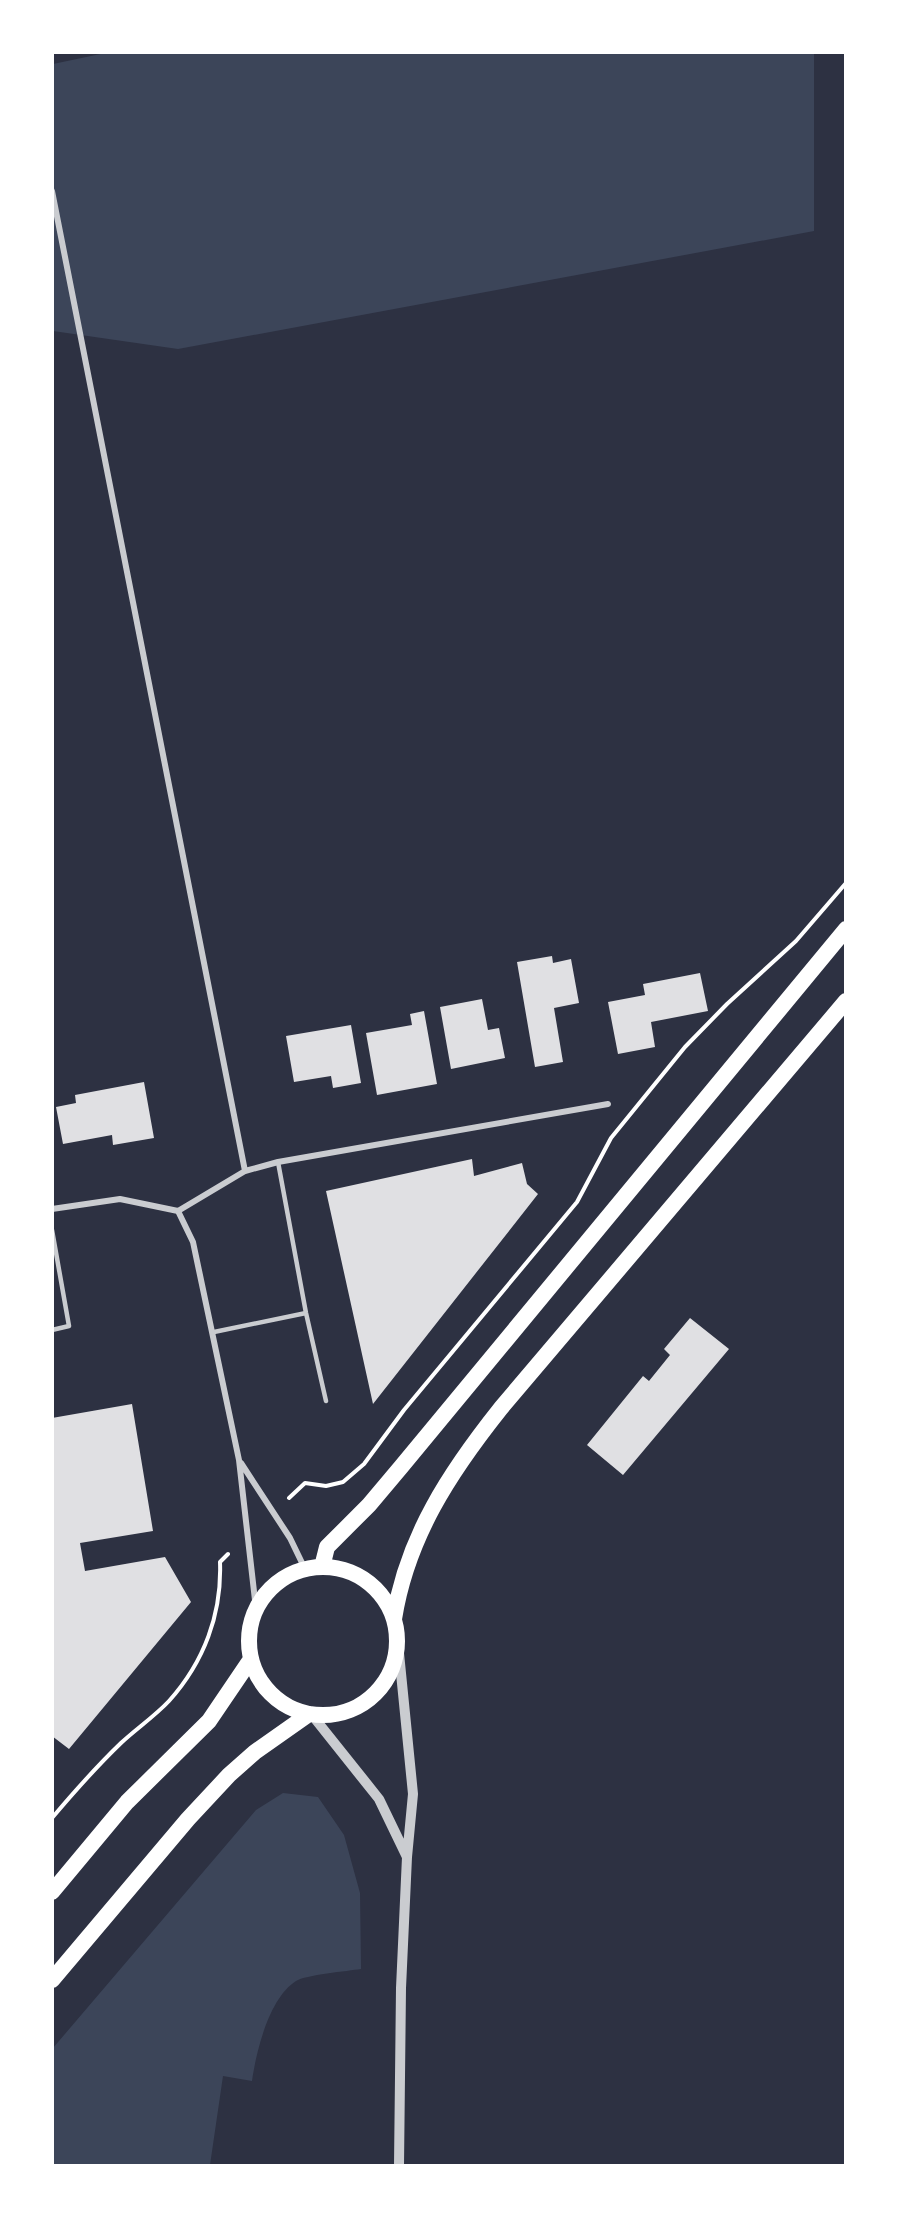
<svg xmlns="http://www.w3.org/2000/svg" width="898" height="2218" viewBox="0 0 898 2218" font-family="Barlow,sans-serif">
<rect width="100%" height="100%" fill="#2d3142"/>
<path fill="#3c4559" d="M110 52 814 53V231L178 349 53 331V64Z
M283 1793 318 1797 344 1835 360 1893 361 1969C348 1971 305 1975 296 1981 269 1998 256 2052 252 2081L223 2076 210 2165H53V2048L256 1810Z"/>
<path fill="#e0e0e3" d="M552 956 553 963 571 959 579 1003 554 1008 563 1062 535 1067 517 962Z
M700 973 708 1011 651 1022 655 1047 618 1054 608 1002 645 995 643 984Z
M482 999 488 1030 499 1028 505 1058 451 1069 440 1007Z
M424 1011 437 1084 377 1095 366 1033 412 1025 410 1014Z
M351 1025 361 1083 333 1088 331 1076 294 1082 286 1036Z
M144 1082 154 1138 113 1145 112 1135 63 1144 56 1107 76 1103 75 1095Z
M472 1159 474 1176 522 1163 527 1184 538 1194 373 1404 326 1191Z
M690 1318 729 1349 623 1475 587 1445 643 1376 649 1381 670 1355 664 1349Z
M132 1404 153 1531 80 1543 85 1571 165 1557 191 1602 69 1749 52 1736V1418Z"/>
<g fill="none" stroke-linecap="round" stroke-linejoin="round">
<path stroke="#fff" stroke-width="4" d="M289 1498 305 1483 326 1486 343 1482 364 1464 404 1410 577 1202 611 1138 685 1047 727 1004 796 941 846 883
M52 1818C74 1792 96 1767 121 1743 136 1729 155 1716 169 1701 204 1662 222 1614 220 1562L228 1554"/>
<path stroke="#caccd0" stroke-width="4.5" d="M278 1162 306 1313 326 1401
M52 1230 69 1326 52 1330
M214 1332 306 1313"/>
<path stroke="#caccd0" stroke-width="6" d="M52 191 245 1171
M52 1209 120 1199 178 1211 245 1171 278 1162 608 1104
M178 1211 193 1242 239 1460 256 1609
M241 1463 290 1538 305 1569"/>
<path stroke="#caccd0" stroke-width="10" d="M397 1633 413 1794 407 1857 401 1988 399 2166
M312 1715 379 1799 407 1857"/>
<path stroke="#fff" stroke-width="16" d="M322 1567 327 1547 369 1505 401 1467 846 929
M249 1641a74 74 0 1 1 148 0a74 74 0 1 1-148 0Z
M394 1619C407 1537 450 1472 501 1408L846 1001
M52 1892 127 1802 209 1721 251 1659
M52 1980 188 1819 229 1775 255 1752 309 1714"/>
</g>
<rect width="898" height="2218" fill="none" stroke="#ffffff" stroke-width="108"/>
</svg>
